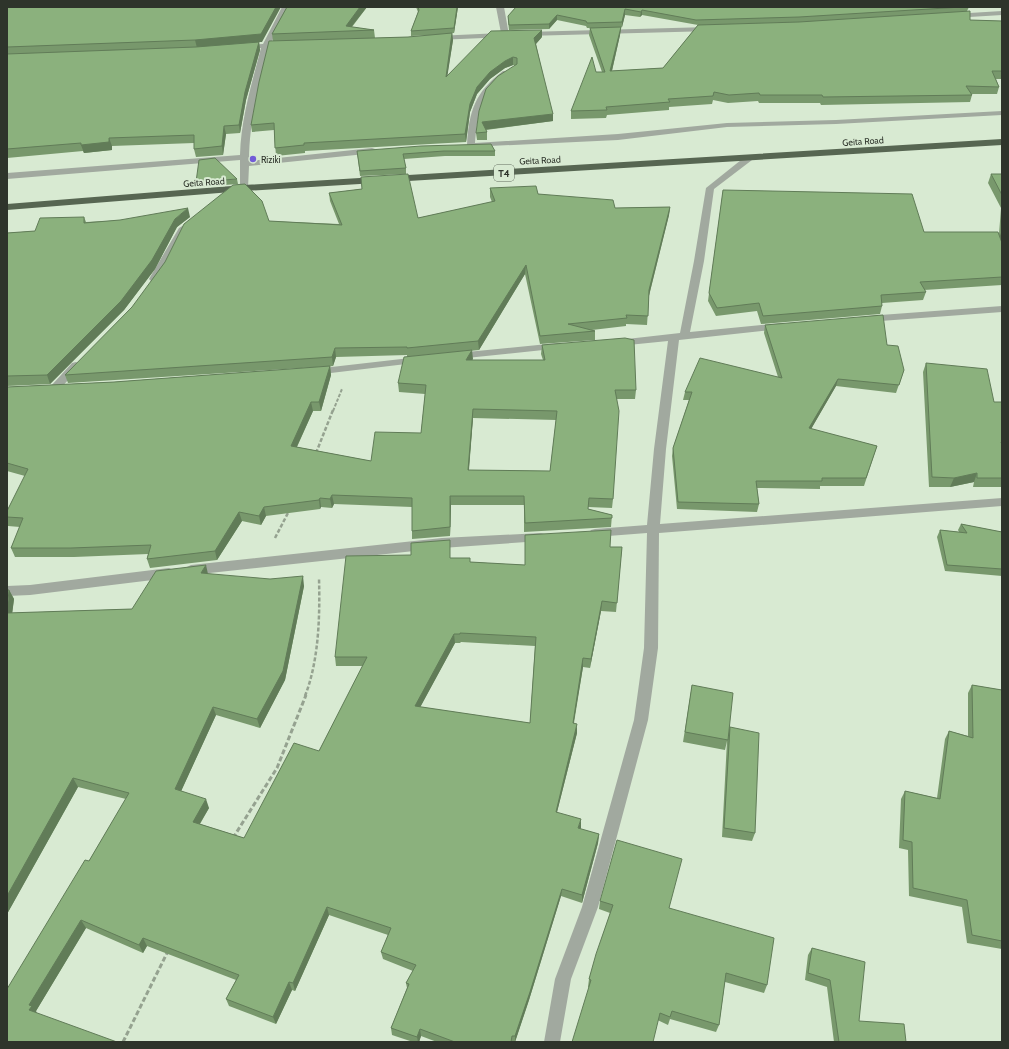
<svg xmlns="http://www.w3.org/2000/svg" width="1009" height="1049" viewBox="0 0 1009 1049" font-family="Cabin,sans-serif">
<rect width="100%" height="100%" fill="#d8ead2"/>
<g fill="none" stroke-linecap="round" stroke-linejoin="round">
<path stroke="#95a290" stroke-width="2" stroke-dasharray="3.5 1.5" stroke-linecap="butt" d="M333 411 342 389"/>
<path stroke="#95a290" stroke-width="2.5" stroke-dasharray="4 2" stroke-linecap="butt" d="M316 453 333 410
M275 538 289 511
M305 696C319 660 320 616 319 578"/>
<path stroke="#95a290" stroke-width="3" stroke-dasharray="5 2.5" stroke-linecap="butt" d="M233 838 277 768 306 695
M123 1042 168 951"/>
<path fill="#a1a99f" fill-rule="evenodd" d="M282 7H290L271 43H284L288 45 284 47 269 48C259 85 249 122 249 161L372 148 375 149 376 151 375 153 249 166 248 188 244 191 240 188V160L7 179V173L240 155C241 118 252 83 261 48L244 49 240 47 244 45 263 44Z
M496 7H504L509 35 508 37 436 40 432 38 436 36 501 33Z
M1002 11V15L953 18 949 16 953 14Z
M709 27 713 29 712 31 526 36 522 34 526 32Z
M503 71H506L510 73C504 79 497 83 491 89 478 104 477 124 475 143L618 134 727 123 836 120 1002 111V115L836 124 727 127 618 140 468 147 467 145C469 111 475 92 503 71Z
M749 155 752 156 753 158 752 160 714 189 704 261 690 332 781 323 786 326 781 329 679 340 666 449 660 524 1002 498V506L659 533 658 648 648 720 598 907 571 979 560 1042H544L555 979 582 907 634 720 644 648 647 533 595 537 591 536 589 533 591 530 595 529 647 525 654 449 668 341 618 346 613 343 618 340 680 333 694 261 706 188 746 156Z
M184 225 189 228 159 279 157 281H151L149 279 179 228Z
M1002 306V312L867 322 862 319 867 316Z
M558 343 563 346 562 348 457 359 452 356 457 353Z
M419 357 423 358 424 360 423 362 314 375 309 372 314 369Z
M76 362 81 365 80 367 58 391H50L49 389 50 387 72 363Z
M541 533 545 534 547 537 545 540 541 541 442 548 191 575 187 573 185 570 187 567 191 565 442 538Z
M169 568 173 570 175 573 173 576 169 578 30 595 7 596V586L30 585Z"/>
<path fill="#576652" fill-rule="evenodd" d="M1002 139V145L244 191 7 210V204L244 185Z"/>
</g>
<path fill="#78986c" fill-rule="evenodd" d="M7 7 262 42H259L260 50 246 100 240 133 226 134 223 155 196 157 194 149V143L112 146V150L84 153 83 151 7 158Z
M287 7H367L352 27 374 30 375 38 408 37 432 35 411 36V31L418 12 416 7H458L454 33H452L453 40 447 76 542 37 536 44 553 121 486 130 487 132V140H477L476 133 515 65H513L505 68 490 79 477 94 470 112 466 142 305 151V153L276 156 274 130 252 132 251 125 273 41 272 34Z
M516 7H969L967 11 970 20 1002 21V79H996L999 87 997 94H972V95L970 102 821 105 820 103H759L758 101 728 103 713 100 712 104 669 107V110L607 115 606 118 571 119V111L596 72H602L589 35 590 28H587L586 26 557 20 549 29 509 30 508 21V16ZM625 15 640 17 642 15 698 25 663 68 612 71 620 35 621 27H622Z
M357 151H495V156H445L404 159 406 168V174L360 176Z
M991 174H1002V240H1001L1002 243V285L924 290 926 292 923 300 882 303V306L880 314 761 324 757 311 716 316 708 301 723 190 924 232 999 234 1001 208 988 183Z
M361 177 418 218 492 202 490 197V188L538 194 615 208 670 207 669 215 649 296 647 325 626 324V326L592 330 595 331V340L540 344 525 274 479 350 407 357V355L336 357 333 366 68 383 65 375 269 221 339 224 330 201 329 193 362 189Z
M237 179 238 184 197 187 196 182Z
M84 217 86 222 190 217 177 227 155 269 124 310 50 384 7 386V233L35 231Z
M765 325 887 345 904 370 896 393 836 386 811 429 877 446 864 486H820V489L757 488 759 504 757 512 677 509 672 456 673 448 689 400H683L685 392 778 377 764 333Z
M542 345 636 390 635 399H617L613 499 612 508 588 507V509L612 515 611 527 524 532V505H451L450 536 412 539V507L334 504 332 508 321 507 320 509 266 516 261 525 242 521 217 560 150 568 147 559 148 554 74 557H15L11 548 20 527 8 526 7 524V511L25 476 7 471V387L114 382 330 366 331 375 321 411H313L297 447 371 461 421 433 425 394 399 392 398 383 473 359 472 360H543L541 354ZM473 418 556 420 550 471 469 470Z
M926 363 994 402H1002V487H973L974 482 950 487H929L923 372Z
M961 524 1002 532V576L945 571 937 537 940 530 959 532 958 530Z
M610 547H622L616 612 601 611 590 668 583 667 574 723 577 733 557 812 580 829 599 834 598 843 582 903 561 896 529 1000 515 1042H437L421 1036 419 1042H413L392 1035 391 1028 407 988 406 983 413 971 383 959 381 952 388 935 329 915 295 991 292 990 276 1024 229 1006 226 999 236 980 147 946 143 953 86 928 36 1011 7 1042 89 861 126 799 78 787 7 914 9 590 14 599 12 613 132 609 208 574 304 586 285 680 260 728 216 715 181 791 209 808 200 824 244 838 319 751 363 666H336L335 657 411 555 450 549V558L470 562 525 565ZM461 642 535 646 530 723 420 707 455 643H460Z
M692 685 728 733 730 727 755 833 752 841 722 837 727 741 725 750 683 742Z
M972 685 1002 690V949L967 943 962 907 909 896 908 850 899 848 901 799 905 791 937 798 945 739 949 731 968 736V693Z
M600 901 669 908 767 985 764 993 725 982 719 1025 716 1032 670 1019 668 1025 588 987 589 979 610 913 599 909Z
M812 948 859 1021 906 1042H834L827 987 805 980 808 955Z"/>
<path fill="#617c58" d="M276 7H281L262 42H259L260 50 246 100 240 133 239 125 197 48 195 40Z
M360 7H367L348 31 346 26Z
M457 7H458L454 33V28Z
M625 9V15L622 27V22Z
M642 10V15L640 17 641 12Z
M557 15V20L549 29V24Z
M621 27 620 35 610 79V71Z
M542 30V37L534 46V38Z
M452 33 453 40 446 85V77Z
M513 57V65L505 68 490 79 477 94 470 112 466 142 465 134 470 104 477 87 490 72 505 61Z
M553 114V121L482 130V122Z
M224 126 226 134 223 155 222 146Z
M109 138 112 146V150L84 153 81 145Z
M670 207 669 215 648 299 649 290Z
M188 208 190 217 177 227 155 269 124 310 50 384 47 375 175 219Z
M1002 232V240L998 241 1001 233Z
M526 265 525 274 479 350 478 341Z
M335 348 336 357 333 366 332 357Z
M472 350 473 359 466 369V360Z
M330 366 331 375 321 411 319 402Z
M838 379 836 386 807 436 809 428Z
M311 402 313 411 293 455 291 446Z
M473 409V418L468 479V470Z
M977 473 974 482 950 487 954 478Z
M332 495 334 504 332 508 330 499Z
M450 496 451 505 450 536Z
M320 498 321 507 320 509 319 500Z
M264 507 266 516 261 525 259 516Z
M239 512 242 521 217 560 215 551Z
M206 565 208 574 201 573Z
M303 576 304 586 285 680 260 728 257 719Z
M9 590 14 599 11 623 7 614Z
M602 601 601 611 590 668 591 659Z
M454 634 455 643 416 715 415 706Z
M583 658V667L572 732 573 723Z
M213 707 216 715 178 798 175 789Z
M577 724V733L555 820 556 812Z
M73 778 78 787 7 914V896Z
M206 799 209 808 196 830 193 822Z
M581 819V828L578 837V828Z
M599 834 598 843 582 903V895Z
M562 889 561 896 529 1000 515 1042V1036Z
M327 907 329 915 295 991 293 983Z
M81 920 86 928 36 1011 37 1013 29 1010V1005Z
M143 938 147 946 143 953 139 945Z
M289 982 292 990 276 1024 273 1017Z
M420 1029 421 1036 419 1042H418L417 1037Z"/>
<path fill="#8bb17d" stroke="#617c58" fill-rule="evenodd" d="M7 7H276L261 34 195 40 7 47Z
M287 7H360L346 26 374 30 272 34Z
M418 7H457L454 28 411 31 419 10Z
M516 7H962L799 17 696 20 642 10 641 12 625 9 622 22 587 23 586 21 557 15 549 24 509 25 508 16Z
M970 11V20L1002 21V71H992L999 87 966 86 972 95 823 97 822 95H760L759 93 729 95 714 92 713 96 668 99 670 102 606 107 607 110 571 111 592 57 596 72H605L590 28 621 27 610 71 663 68 698 25 799 22Z
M542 30 534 38 553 114 482 122 487 132 476 133 479 111 486 89 498 76 517 64V58L513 57 505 61 490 72 477 87 470 104 465 134 304 143V145L275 148 274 123 251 125 259 82 269 41 408 37 452 33 446 77 491 31Z
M259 42 245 92 239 125 224 126 222 146 194 149V135L109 138V142L81 145V143L7 149V54L196 47Z
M491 144 495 151H444L403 154 406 168 360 171 357 151 421 146Z
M215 158 237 179 196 182 199 160Z
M408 174 418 218 495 201 490 188 536 186 538 194 613 200 615 208 670 207 649 290 648 316 626 315 627 318 568 324 595 331 540 336 526 265 478 341 407 348V347L335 348 332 357 65 375 132 307 165 262 184 224 233 185 245 184 262 201 269 221 342 225 329 193 362 189 361 177Z
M991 174H1002V195Z
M723 190 912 194 924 232H998L1002 243V277L920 282 926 292 881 295 882 306 763 316 759 303 717 308 709 293Z
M188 208 175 219 152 260 121 301 47 375 7 376V233L35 231 40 218 84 217V223L120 220Z
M883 315 887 345 898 346 904 370 899 385 838 379 809 428 877 446 866 478H822V481H756L759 504 678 502 673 448 692 392H685L700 358 782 378 765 325Z
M625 338 634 340 636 390H615L619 411 613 499 589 498 588 509 612 515V518L525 523 524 496H450V527L412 531V498L332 495 330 499 320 498 319 500 264 507 259 516 239 512 215 551 147 559 151 545 71 548H11L23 518 7 517V511L28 469 7 463V387L114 382 330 366 319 402H311L291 446 371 461 375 432 421 433 426 385 398 383 404 357 472 350 466 360H545L542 345ZM473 409 557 411 550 471 468 470Z
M926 363 987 369 994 402H1002V442H1001L1002 445V478H977V473L954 478 932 477Z
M961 524 1002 532V569L947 565 940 530 967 533Z
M611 530 610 547H622L617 603 602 601 591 659 583 658 573 723 577 724 556 812 581 819 578 828 599 834 582 895 562 889 530 992 515 1036H512L511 1042H455L420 1029 417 1037 391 1028 409 984 406 983 416 965 381 952 391 928 327 907 293 983 289 982 273 1017 226 999 239 975 143 938 139 945 81 920 29 1005 32 1006 29 1010 117 1042H7V989L85 860 89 861 129 793 73 778 7 896V613L132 609 156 571 206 565 201 573 270 579 303 576 283 671 257 719 213 707 175 789 206 799 193 822 244 838 294 743 319 751 367 657H335L346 556 411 555V543L450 540V558H470V562L525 565V535ZM460 633 536 637 530 723 415 706 454 634H460Z
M7 590H9L7 612Z
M692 685 733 693 728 740 685 732Z
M972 685 1002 690V941L972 935 967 900 913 888 912 842 903 840 905 791 940 799 949 731 973 738Z
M730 727 759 733 755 833 724 828Z
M617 840 682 859 669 908 774 938 767 985 726 973 719 1025 672 1011 670 1017 660 1013 653 1042H572L591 980 589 979 596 954 613 905 600 901Z
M812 948 865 962 859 1021 904 1024 906 1042H839L830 980 808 973Z"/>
<circle fill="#725cd7" stroke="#d8ead2" stroke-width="1.5" cx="253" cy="159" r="4"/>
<g text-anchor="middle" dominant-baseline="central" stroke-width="4" stroke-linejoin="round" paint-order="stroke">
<g font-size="9" fill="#2e342b" stroke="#d8ead2">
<text transform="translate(863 141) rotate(-4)">Geita Road</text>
<text transform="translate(540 160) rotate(-3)">Geita Road</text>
<text transform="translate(204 182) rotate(-4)">Geita Road</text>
</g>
<g font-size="9" fill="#2e342b" stroke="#d8ead2" text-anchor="start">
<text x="261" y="159">Riziki</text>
</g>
<rect fill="#d8ead2" stroke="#616b5d" stroke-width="1" x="494" y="165" width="20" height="16" rx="3"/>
<g font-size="10" font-weight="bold" fill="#2e342b">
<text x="504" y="173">T4</text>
</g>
</g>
<rect width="1009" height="1049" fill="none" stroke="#2e342b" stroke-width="16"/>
</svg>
